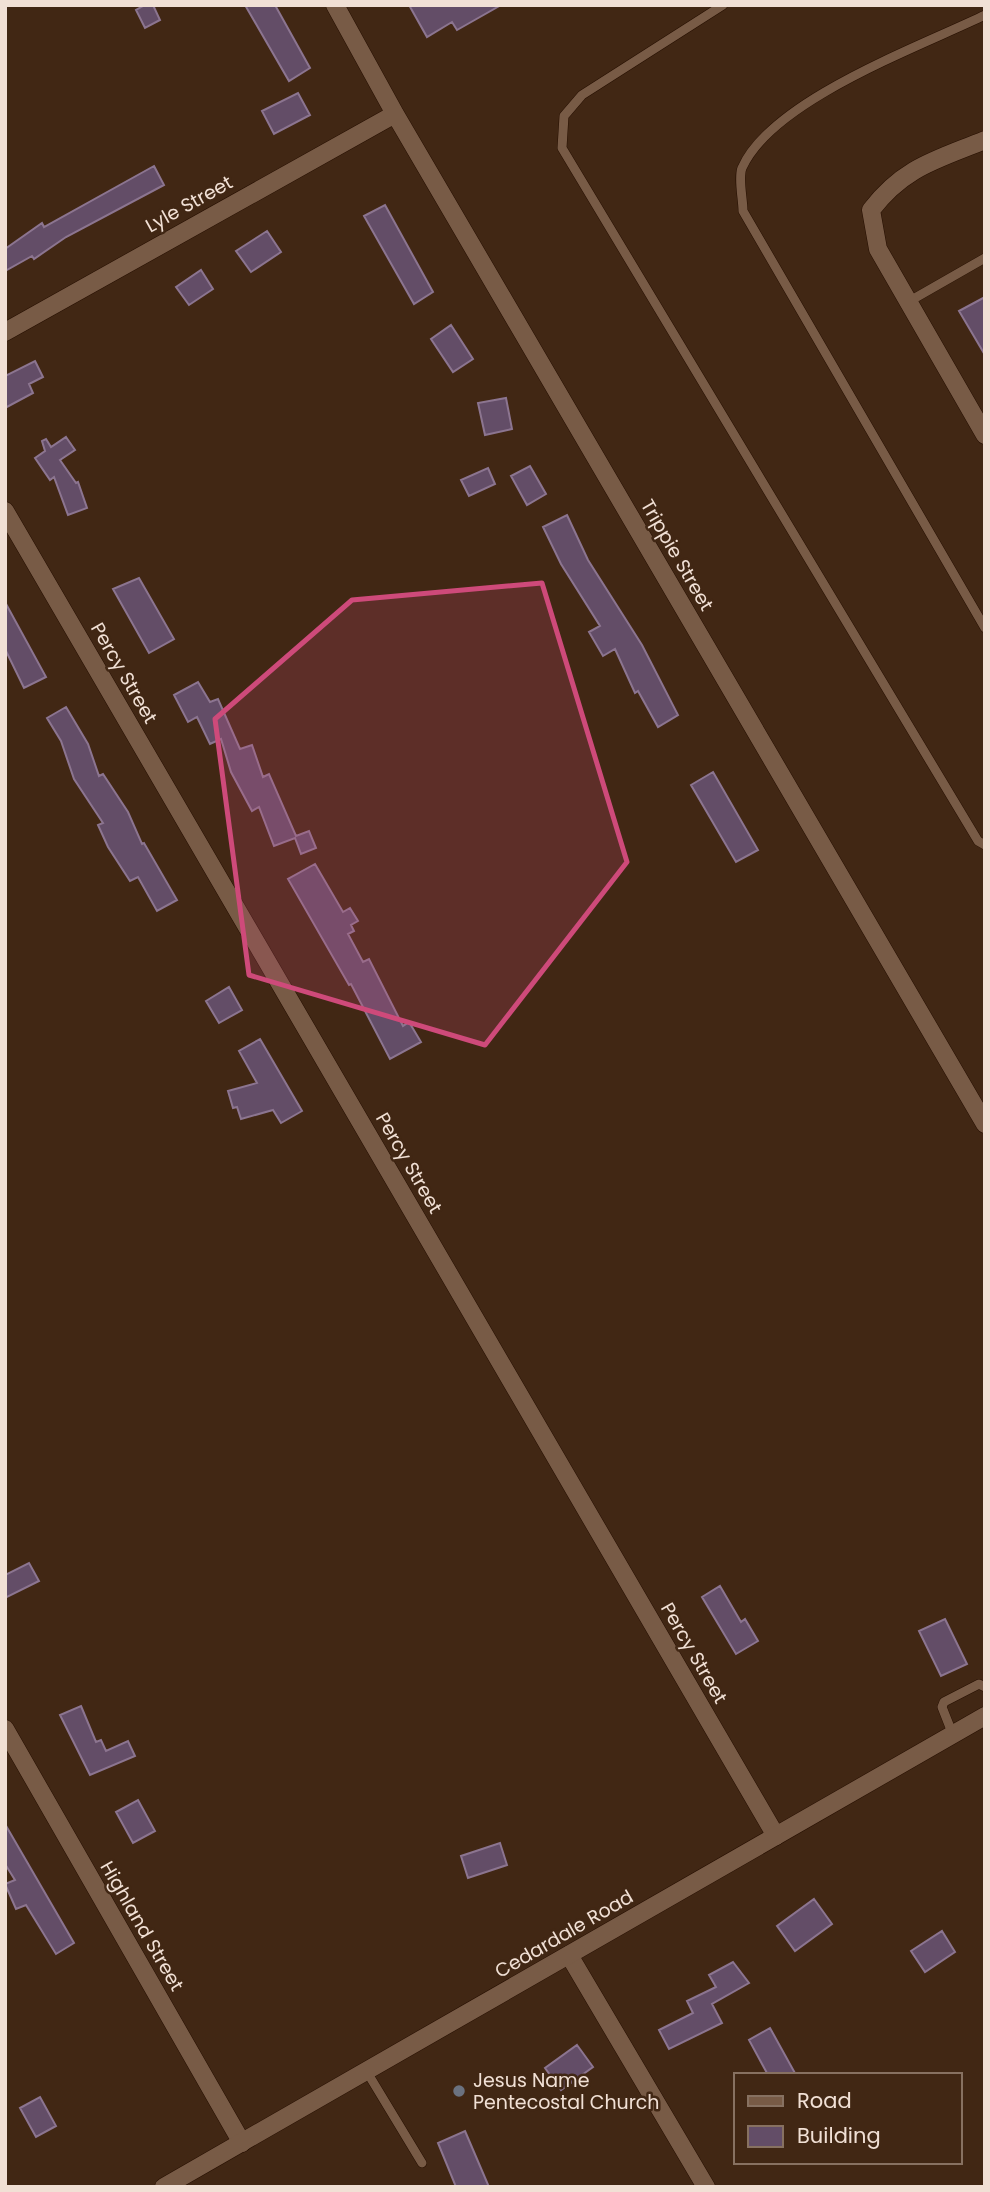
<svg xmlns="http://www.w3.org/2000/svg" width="990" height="2192" viewBox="0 0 990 2192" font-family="Poppins,sans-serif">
<rect width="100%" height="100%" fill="#412714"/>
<path fill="#634d67" stroke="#8c7590" stroke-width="2" d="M145 5H153L160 20 145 28 136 10Z
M245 5H275L310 68 289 81Z
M409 5H501L457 30 452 22 427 37Z
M298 93 310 115 274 134 262 111Z
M154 166 164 185 66 237 34 259 32 256 5 271V249L42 223 44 227Z
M385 205 433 292 414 304 364 216Z
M267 231 281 252 251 272 236 251Z
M201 270 213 289 189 305 176 287Z
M985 297V355L959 311Z
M451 325 473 359 453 372 431 339Z
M35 361 43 377 29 384 33 393 5 408V376Z
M506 398 512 429 485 435 478 403Z
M66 437 75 450 60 460 76 483 78 482 87 508 68 515 54 477 50 480 35 458 45 451 42 441 46 439 51 447Z
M530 466 546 494 527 505 511 476Z
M488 468 495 484 469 496 461 480Z
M567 515 588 560 642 645 678 715 658 727 638 691 635 693 615 649 603 656 589 632 600 626 561 564 543 527Z
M139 578 174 639 149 653 113 589Z
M5 602 46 677 24 688 5 649Z
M198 682 210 702 218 699 240 749 252 745 263 777 269 774 296 836 309 831 316 848 301 854 295 838 274 846 259 807 252 811 231 772 221 739 210 744 197 717 188 722 174 695Z
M66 707 88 744 99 776 103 774 128 812 142 844 144 843 177 900 157 911 138 877 130 881 108 847 98 825 103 823 74 779 61 741 47 718Z
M713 772 758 850 736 862 691 785Z
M315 864 343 912 350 908 358 921 351 925 354 931 348 934 363 962 369 959 403 1026 409 1022 421 1042 390 1059 351 984 349 985 288 879Z
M229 987 242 1010 219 1023 206 1001Z
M260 1039 302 1111 281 1123 273 1110 241 1119 237 1107 233 1108 228 1091 257 1083 239 1051Z
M29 1563 39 1581 5 1598V1575Z
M720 1586 741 1622 745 1619 758 1641 736 1654 702 1597Z
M945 1619 967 1664 941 1676 919 1631Z
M81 1706 96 1742 101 1740 106 1751 128 1741 135 1756 90 1775 60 1715Z
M138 1800 155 1831 133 1843 116 1812Z
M5 1824 74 1943 56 1954 26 1905 16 1909 5 1884 15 1880 5 1864Z
M500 1843 507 1865 468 1878 461 1856Z
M814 1899 832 1924 795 1951 777 1926Z
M942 1931 955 1952 925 1972 911 1951Z
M733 1962 749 1983 712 2004 722 2023 669 2049 659 2030 693 2013 687 2001 716 1987 709 1975Z
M770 2028 796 2075H768L749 2040Z
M577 2045 593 2067 561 2090 545 2068Z
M40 2097 56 2126 36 2137 20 2108Z
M465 2131 489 2187H456L438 2143Z"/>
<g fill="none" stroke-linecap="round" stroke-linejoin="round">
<g stroke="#260f00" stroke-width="10">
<path id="lane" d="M723 5 582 95 564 116 562 148 978 841 985 845
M985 15C919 47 772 100 742 168 738 178 743 199 743 211L985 628
M908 302 985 258
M953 1735 942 1707 944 1702 979 1684 985 1687
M367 2072 422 2163"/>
</g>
<g stroke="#260f00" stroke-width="19">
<path id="street" d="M335 5 395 114 985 1124
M985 140C936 160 904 167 871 210L878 249 985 435
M5 332 395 114
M5 511 776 1836
M5 1729 242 2143
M569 1955 706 2187"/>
</g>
<g stroke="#260f00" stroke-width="19">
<path id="secondary" d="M164 2187 985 1716"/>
</g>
<use href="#lane" stroke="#785b46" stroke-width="9"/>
<use href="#street" stroke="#785b46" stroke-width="18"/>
<use href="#secondary" stroke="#785b46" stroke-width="18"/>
</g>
<path fill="#ce4a7a" fill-opacity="0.2" stroke="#ce4a7a" stroke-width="5" stroke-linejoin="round" d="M542 583 627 862 485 1045 249 975 215 719 352 600Z"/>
<circle fill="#6b7280" stroke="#412714" stroke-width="2.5" cx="459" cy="2091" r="7"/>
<g text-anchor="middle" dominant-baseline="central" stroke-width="5" stroke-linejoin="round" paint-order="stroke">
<g font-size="19" fill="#f1e0d5" stroke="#412714">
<text transform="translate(189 204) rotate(-29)">Lyle Street</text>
<text transform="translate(677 555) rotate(60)">Trippie Street</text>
<text transform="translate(124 673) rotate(60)">Percy Street</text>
<text transform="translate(409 1163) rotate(60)">Percy Street</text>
<text transform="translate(694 1653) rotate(60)">Percy Street</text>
<text transform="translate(142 1926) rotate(60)">Highland Street</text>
<text transform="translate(564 1934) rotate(-30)">Cedardale Road</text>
</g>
<g font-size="19" fill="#f1e0d5" stroke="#412714" text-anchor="start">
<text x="473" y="2080">Jesus Name<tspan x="473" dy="22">Pentecostal Church</tspan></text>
</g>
</g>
<rect width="990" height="2192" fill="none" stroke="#f1e0d5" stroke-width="14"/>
<rect x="734" y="2073" width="228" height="91" fill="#412714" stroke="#877161" stroke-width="2"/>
<rect x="748" y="2096" width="35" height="10" fill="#785b46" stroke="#877161" stroke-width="2"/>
<text x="797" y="2108" font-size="21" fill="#f1e0d5">Road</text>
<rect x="748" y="2126" width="35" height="21" fill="#634d67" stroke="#877161" stroke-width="2"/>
<text x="797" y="2143" font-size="21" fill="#f1e0d5">Building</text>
</svg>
